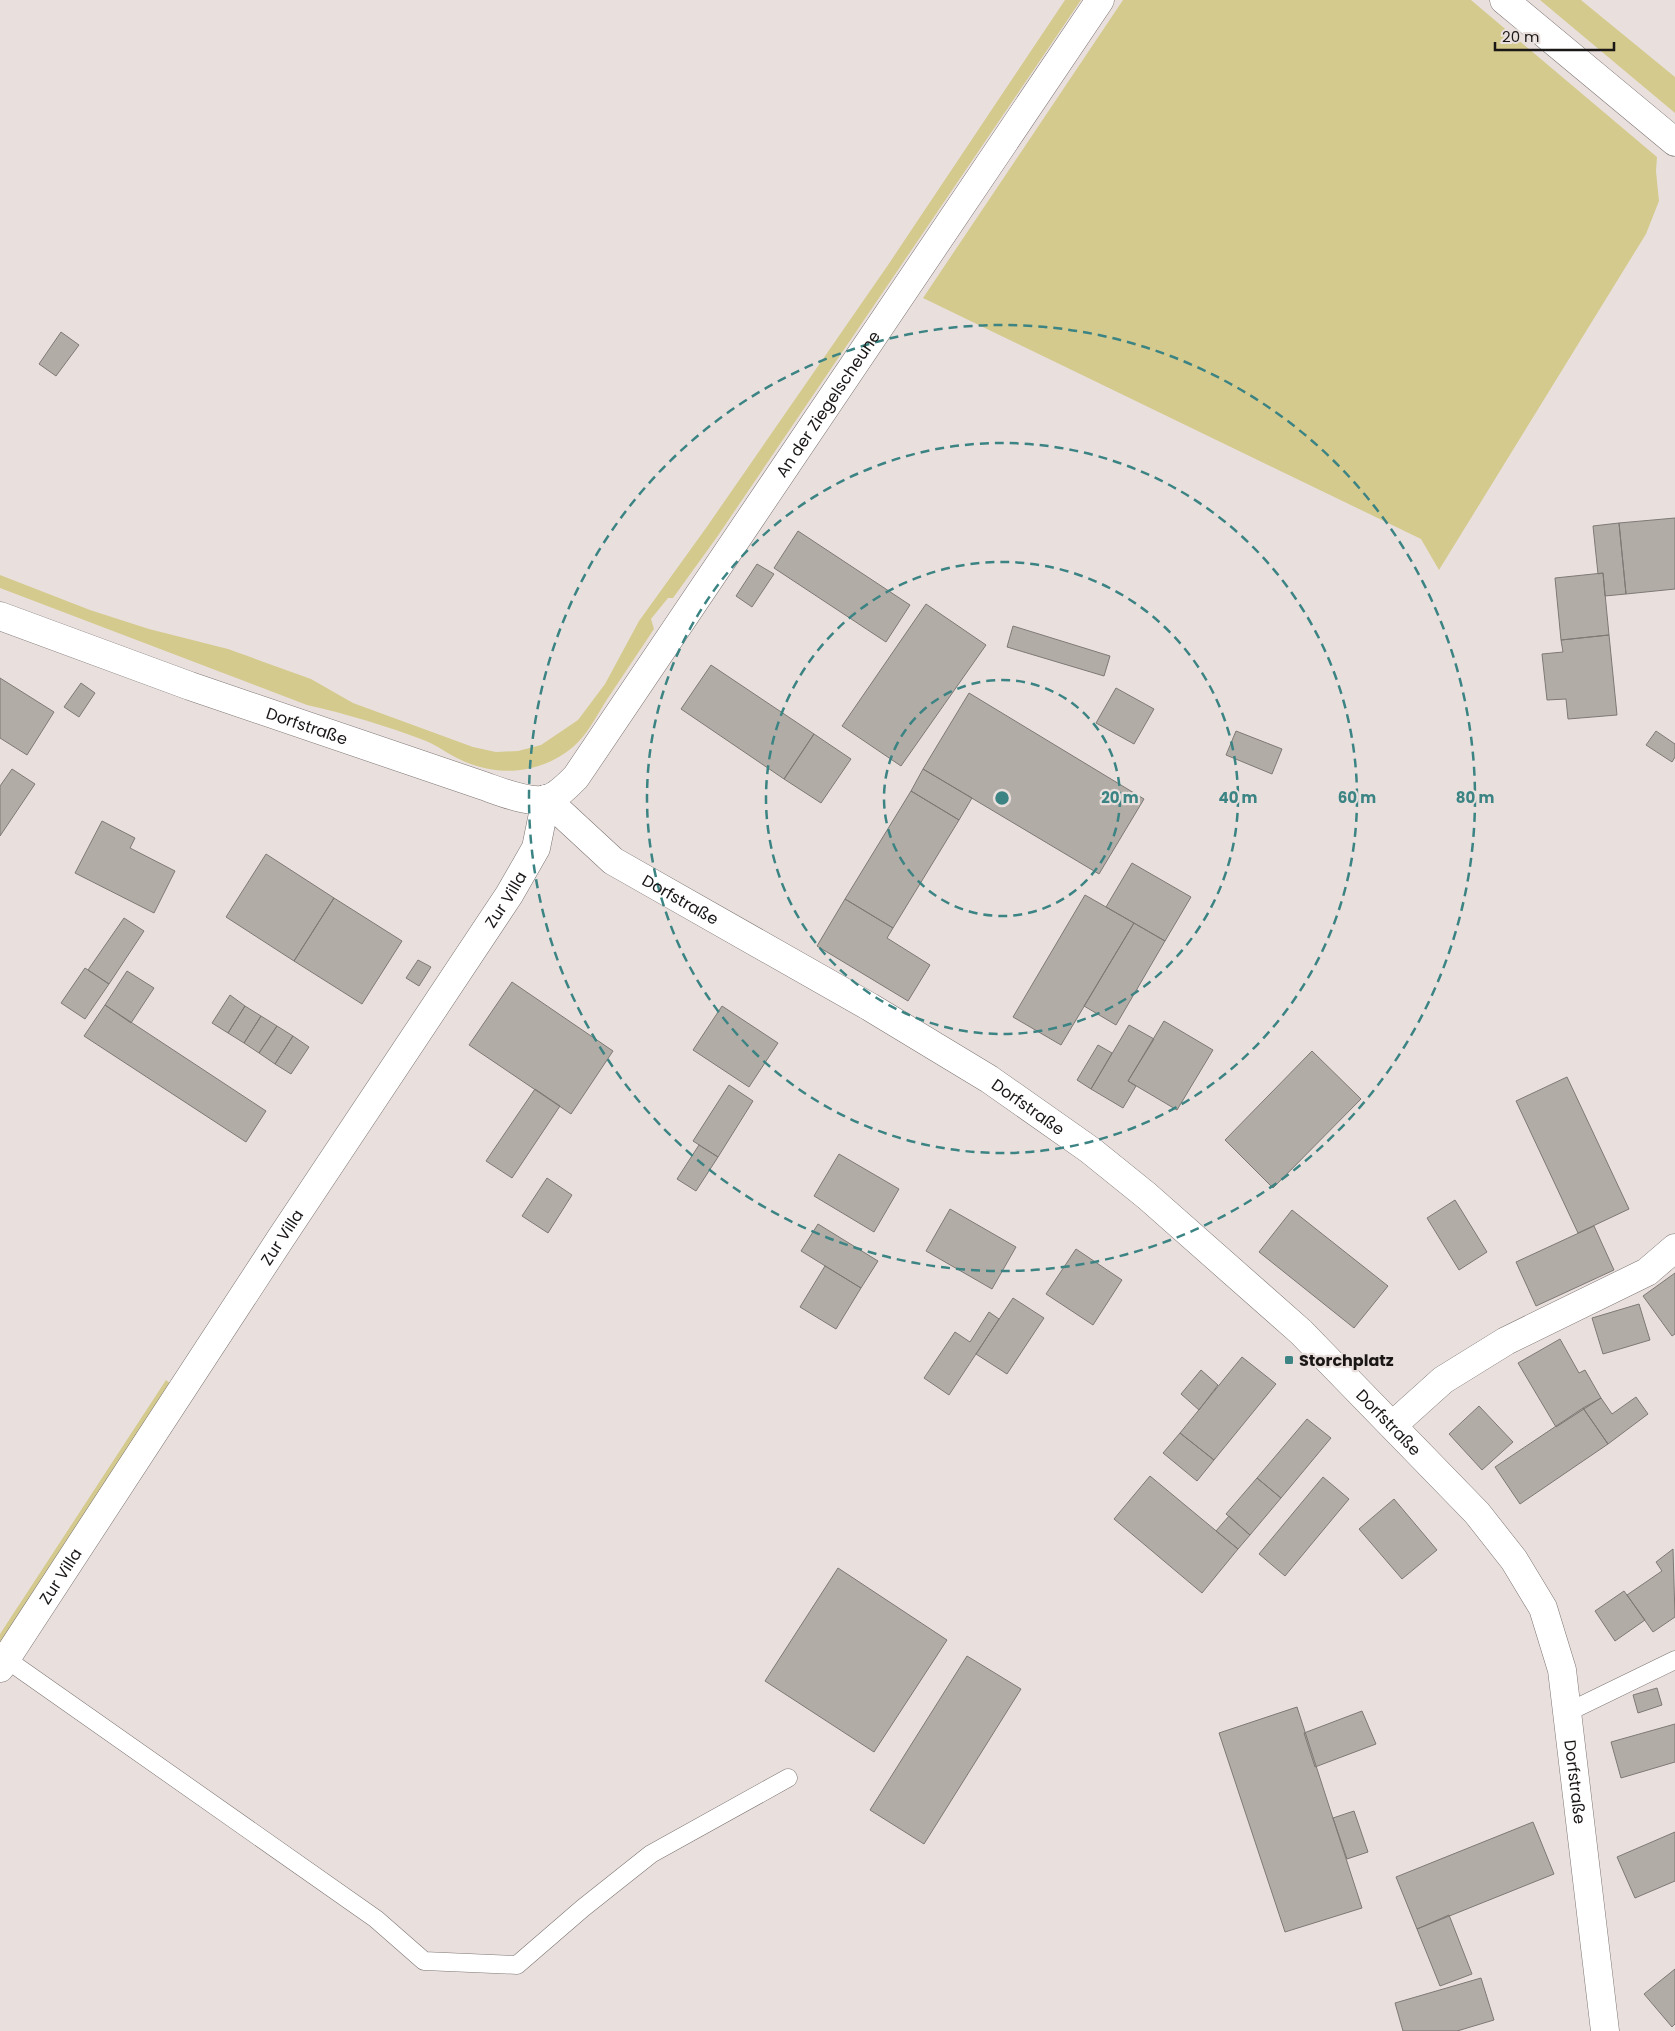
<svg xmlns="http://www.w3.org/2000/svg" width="1675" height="2031" viewBox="0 0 1675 2031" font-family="Poppins,sans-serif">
<rect width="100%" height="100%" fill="#e9e0de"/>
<path fill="#d5ca8d" d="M1065 0H1081L717 537 673 598H668L651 619 654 629C638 653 622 677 606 701 596 717 587 735 573 747 541 774 497 778 459 759 448 754 438 746 426 741 387 726 347 714 307 705L0 588V575L90 610 149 629 228 649 311 679 353 703 473 747 496 752 518 751 541 745 578 720 605 684 639 621 706 528 888 265Z
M1123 0H1471L1657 157 1656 171 1659 201 1646 234 1439 570 1421 539 923 298Z
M1540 0H1581L1675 77V113Z
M166 1380 171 1384 0 1645V1634Z"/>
<path fill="#b2aca7" stroke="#7e7974" d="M61 332 79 345 56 376 39 364Z
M1675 518V589L1626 594 1619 523Z
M1619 523 1626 594 1605 596 1603 573 1598 574 1593 526Z
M798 531 910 605 886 642 774 568Z
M757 564 774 574 752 607 736 596Z
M1603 573 1609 635 1561 640 1555 578Z
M926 604 986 645 901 766 842 726Z
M1013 626 1110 656 1104 676 1007 647Z
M1609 635 1617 715 1568 719 1566 699 1547 700 1542 654 1563 652 1561 640Z
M711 665 814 734 784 779 681 709Z
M0 678 54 712 27 755 0 738Z
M81 683 95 693 79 717 64 707Z
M1116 688 1154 709 1134 744 1096 723Z
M969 693 1144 799 1099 874 923 769Z
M1236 731 1282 749 1272 774 1226 755Z
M1656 731 1675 744V757L1672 762 1646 745Z
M814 734 851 759 821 803 784 779Z
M12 769 35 784 0 836V786Z
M923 769 972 798 959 820 911 791Z
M911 791 959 820 893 928 845 899Z
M102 821 135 838 130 848 175 871 154 913 75 873Z
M266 854 334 898 294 961 226 917Z
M1132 863 1191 897 1165 941 1106 907Z
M1085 895 1134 923 1061 1045 1013 1017Z
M334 898 402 941 362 1004 294 961Z
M845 899 893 928 887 938 930 965 908 1001 817 946Z
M124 918 144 931 109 984 88 970Z
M1134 923 1165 941 1116 1025 1084 1006Z
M418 960 431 967 419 986 406 978Z
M85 968 109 984 85 1019 61 1003Z
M127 971 154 988 131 1023 105 1005Z
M512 982 613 1051 571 1114 469 1045Z
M230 995 245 1006 228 1033 212 1023Z
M105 1005 266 1111 246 1142 84 1036Z
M245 1006 261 1016 244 1043 228 1033Z
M722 1006 778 1043 749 1087 693 1050Z
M261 1016 277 1026 259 1053 244 1043Z
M1164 1021 1213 1050 1177 1110 1128 1081Z
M1129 1025 1154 1039 1128 1081 1136 1086 1123 1108 1091 1089Z
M277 1026 293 1036 275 1064 259 1053Z
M293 1036 309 1047 291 1074 275 1064Z
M1098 1045 1112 1053 1091 1089 1077 1080Z
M1312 1051 1361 1099 1273 1188 1225 1140Z
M1567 1077 1629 1209 1578 1233 1516 1101Z
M729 1085 753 1101 718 1157 693 1141Z
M535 1089 560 1106 512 1178 486 1161Z
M699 1145 718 1157 696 1191 677 1179Z
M839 1154 899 1189 874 1232 814 1196Z
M547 1178 572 1195 548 1233 522 1216Z
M1455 1200 1487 1252 1459 1270 1427 1218Z
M950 1209 1016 1247 992 1289 926 1251Z
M1292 1210 1388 1286 1354 1328 1259 1252Z
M818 1224 878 1261 861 1288 801 1251Z
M1594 1226 1614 1270 1536 1306 1516 1262Z
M1076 1249 1122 1280 1093 1325 1046 1294Z
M825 1266 861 1288 836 1329 800 1307Z
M1675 1273V1334L1672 1336 1643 1296Z
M1013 1298 1044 1318 1007 1374 976 1354Z
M1639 1304 1650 1340 1603 1354 1592 1318Z
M989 1312 999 1319 949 1395 924 1378 955 1332 970 1342Z
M1560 1339 1579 1373 1585 1370 1601 1398 1556 1427 1518 1363Z
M1242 1357 1276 1384 1214 1460 1180 1433Z
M1201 1370 1218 1385 1199 1410 1181 1394Z
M1636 1397 1648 1414 1608 1444 1583 1408 1601 1398 1612 1414Z
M1479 1406 1513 1442 1482 1470 1449 1434Z
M1583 1408 1608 1444 1520 1504 1495 1467Z
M1307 1419 1331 1438 1281 1498 1257 1478Z
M1180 1433 1214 1460 1197 1481 1163 1453Z
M1150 1476 1238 1549 1202 1593 1114 1519Z
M1323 1477 1349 1499 1285 1576 1259 1554Z
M1257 1478 1281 1498 1250 1535 1226 1514Z
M1394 1499 1437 1550 1402 1579 1359 1529Z
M1229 1516 1250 1535 1238 1549 1216 1531Z
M1673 1549 1675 1617 1653 1632 1627 1595 1662 1571 1656 1562Z
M838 1568 947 1640 874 1752 765 1681Z
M1624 1591 1645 1620 1615 1641 1595 1611Z
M967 1656 1021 1689 924 1844 870 1810Z
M1657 1688 1662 1705 1638 1713 1633 1695Z
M1297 1707 1362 1908 1285 1932 1219 1733Z
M1362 1711 1376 1744 1315 1767 1304 1733Z
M1675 1724V1762L1621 1778 1611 1742Z
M1354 1811 1368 1852 1347 1859 1333 1818Z
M1533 1822 1554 1874 1417 1929 1396 1877Z
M1675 1832V1881L1635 1898 1617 1857Z
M1449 1915 1472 1974 1440 1986 1417 1929Z
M1675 1969V2024L1672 2027 1644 1994Z
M1481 1978 1494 2020 1457 2031H1403L1395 2003Z"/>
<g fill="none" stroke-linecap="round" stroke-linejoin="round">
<g stroke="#7d7573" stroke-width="19">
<path id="service" d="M6 1659 376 1919 424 1961 517 1965 583 1908 651 1854 788 1778
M1568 1712 1675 1660"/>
</g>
<g stroke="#7d7573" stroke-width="29">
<g id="minor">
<path id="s1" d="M546 799 613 861 870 1007 989 1079 1090 1150 1147 1196 1301 1332 1477 1513 1514 1560 1543 1608 1562 1670 1605 2031"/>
<path d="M1393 1425 1443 1380 1506 1341 1647 1272 1675 1248"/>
<path id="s2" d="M0 1668 281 1238 509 895 536 848 546 799"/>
</g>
</g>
<g stroke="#7d7573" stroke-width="29">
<g id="tertiary">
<path id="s3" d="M0 616 190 686 484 786C501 792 530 804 547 799 558 796 568 785 576 777L1100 0"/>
</g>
</g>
<g stroke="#7d7573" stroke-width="29">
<path id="secondary" d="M1504 0 1675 142"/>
</g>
<use href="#service" stroke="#fff" stroke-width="18"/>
<use href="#minor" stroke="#fff" stroke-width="28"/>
<use href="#tertiary" stroke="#fff" stroke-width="28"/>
<use href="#secondary" stroke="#fff" stroke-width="28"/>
</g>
<g fill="none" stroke="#3b8483" stroke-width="2.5" stroke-dasharray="9 6">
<circle cx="1002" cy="798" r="118"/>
<circle cx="1002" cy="798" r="236"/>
<circle cx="1002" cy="798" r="355"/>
<circle cx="1002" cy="798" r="473"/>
</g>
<rect fill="#3b8483" stroke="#e9e0de" stroke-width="2" x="1284" y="1355" width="10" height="10" rx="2.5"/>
<g text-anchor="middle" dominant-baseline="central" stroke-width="4.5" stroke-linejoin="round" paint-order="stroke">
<g font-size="16" fill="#1a1716" stroke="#e9e0de">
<text stroke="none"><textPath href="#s3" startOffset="1065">An der Ziegelscheune</textPath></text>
<text stroke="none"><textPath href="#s3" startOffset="326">Dorfstraße</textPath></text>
<text stroke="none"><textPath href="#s2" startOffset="920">Zur Villa</textPath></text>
<text stroke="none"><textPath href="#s1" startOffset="169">Dorfstraße</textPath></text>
<text stroke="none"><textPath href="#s1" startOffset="574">Dorfstraße</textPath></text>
<text stroke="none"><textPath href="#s2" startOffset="515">Zur Villa</textPath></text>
<text stroke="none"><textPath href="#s1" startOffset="1054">Dorfstraße</textPath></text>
<text stroke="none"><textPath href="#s2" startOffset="110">Zur Villa</textPath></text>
<text stroke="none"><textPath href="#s1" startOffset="1474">Dorfstraße</textPath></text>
</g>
<g font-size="16" font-weight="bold" fill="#1a1716" stroke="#e9e0de" text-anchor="start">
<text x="1299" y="1360">Storchplatz</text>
</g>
</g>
<circle cx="1002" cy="798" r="8" fill="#3b8483" stroke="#e9e0de" stroke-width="2.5"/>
<g font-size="15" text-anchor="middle" font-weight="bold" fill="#3b8483" stroke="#e9e0de" stroke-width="4.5" stroke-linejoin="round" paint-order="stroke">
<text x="1120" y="803">20 m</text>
<text x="1238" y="803">40 m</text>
<text x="1357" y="803">60 m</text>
<text x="1475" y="803">80 m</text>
</g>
<path d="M1495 42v8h119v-8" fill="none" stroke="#1a1716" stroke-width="2.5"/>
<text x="1502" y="42" font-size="15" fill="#1a1716" stroke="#e9e0de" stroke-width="4" paint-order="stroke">20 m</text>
</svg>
